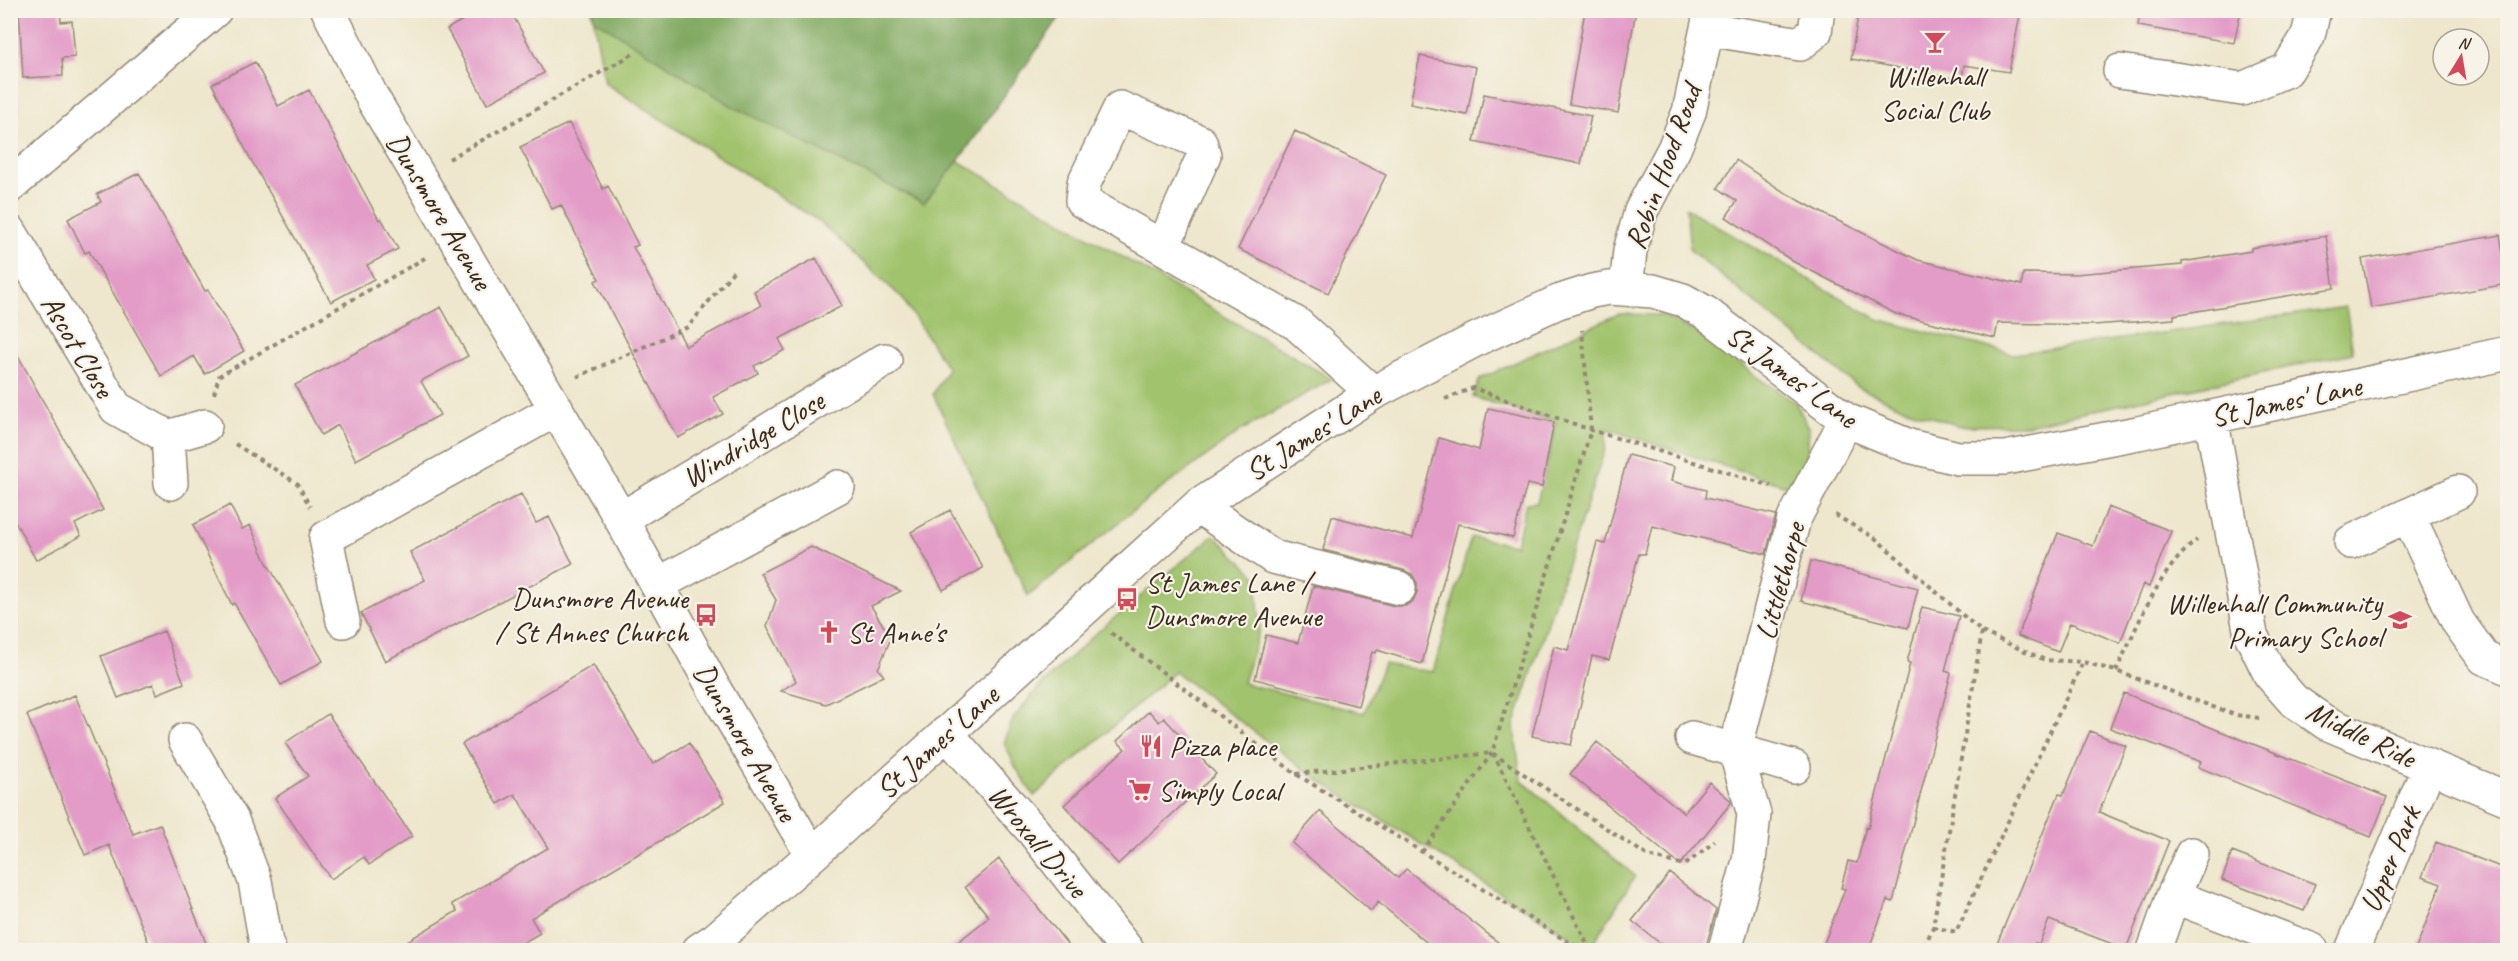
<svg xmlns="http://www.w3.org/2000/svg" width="2518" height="961" viewBox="0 0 2518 961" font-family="Caveat,sans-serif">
<rect width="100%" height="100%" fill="#f7f3e8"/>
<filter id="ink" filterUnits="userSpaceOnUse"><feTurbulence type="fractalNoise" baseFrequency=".0167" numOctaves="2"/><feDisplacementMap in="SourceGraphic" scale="12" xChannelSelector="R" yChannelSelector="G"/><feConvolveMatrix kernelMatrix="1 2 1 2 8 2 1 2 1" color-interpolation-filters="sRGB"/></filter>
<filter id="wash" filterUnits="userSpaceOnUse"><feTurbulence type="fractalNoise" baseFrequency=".008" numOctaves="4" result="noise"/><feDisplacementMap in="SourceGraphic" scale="24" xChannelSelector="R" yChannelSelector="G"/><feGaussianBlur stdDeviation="1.35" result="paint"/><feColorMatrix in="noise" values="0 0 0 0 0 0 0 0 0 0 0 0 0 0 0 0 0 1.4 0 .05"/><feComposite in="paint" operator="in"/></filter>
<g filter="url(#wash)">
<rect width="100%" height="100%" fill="#eee7cd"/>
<path fill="#a1c36d" stroke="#6e7646" stroke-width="1.5" d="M592 11H1064L958 161 1332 379 1242 430 1153 495 1028 596 933 394 948 369 902 298 820 222 605 83Z
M1686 208 1877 319 2014 354 2346 307 2353 353 2028 425 1960 426 1904 408 1858 387 1690 250Z
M1618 314 1661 315 1717 343 1752 374 1796 403 1809 428 1807 457 1793 488 1607 429 1605 449 1514 726 1521 780 1635 876 1590 949 1318 780 1175 672 1034 796 1016 768 1004 743 1013 719 1040 686 1094 635 1214 535 1256 576 1260 629 1243 683 1364 713 1384 664 1433 672 1471 537 1516 545 1526 503 1537 502 1557 423 1473 397 1480 379Z"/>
<path fill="#80a960" stroke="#5e6a3f" stroke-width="1.5" d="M592 11V10L1064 11 958 161 924 203 732 106 594 19Z"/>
<g id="blocks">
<path fill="#e39bc8" d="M19 10H60L61 22 72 21 75 57 62 58 63 76 23 78Z
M480 10H510L544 73 487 104 447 29Z
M1585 10H1636L1618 113 1569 104Z
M1859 10H2021L2009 72 1964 65 1962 80 1851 59Z
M2140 10H2241L2234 43 2138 26Z
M1420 56 1476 67 1467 115 1410 104Z
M255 62 278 106 309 90 379 220 381 218 398 249 367 265 374 279 331 302 250 158 212 84Z
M1484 94 1591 116 1581 164 1474 142Z
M569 123 603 189 608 186 638 245 633 247 686 346 761 306 754 291 816 258 842 306 779 339 785 350 754 366 758 373 713 397 723 414 678 438 595 281 599 279 561 205 552 209 520 147Z
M1295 131 1386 175 1328 293 1238 249Z
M1736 160 1784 192 1826 215 1918 260 2022 285 2023 273 2075 274 2182 265V262L2251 251V248L2326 236 2334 288 2174 315V319L2093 325 1998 323 1995 338 1896 314 1794 262 1726 217 1737 201 1718 188Z
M139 173 205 291 208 290 244 351 205 374 194 356 161 376 89 251 85 253 68 219 101 202 97 194Z
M2500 235 2508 284 2371 308 2362 259Z
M441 307 468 356 421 381 440 415 356 460 338 425 321 435 295 385Z
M10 341 103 510 75 524 81 536 36 560 10 512Z
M1488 408 1554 422 1542 487 1527 484 1513 538 1458 524 1422 664 1377 650 1376 653 1372 652 1358 706 1255 679 1266 635 1298 643 1313 586 1395 606H1405L1413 601 1417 592V583L1412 574 1403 570 1323 550 1332 516 1413 538 1439 438 1479 450Z
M1628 455 1674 467 1671 481 1706 490 1705 498 1776 515 1766 554 1652 526 1645 554H1639L1609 660 1592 656 1571 745 1532 736 1554 646 1568 650 1597 542 1605 544Z
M521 494 536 523 549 517 573 564 385 661 361 613 425 580 410 552Z
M230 505 242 529 250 525 266 561 323 661 281 685 234 603 232 605 193 525Z
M2108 507 2171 531 2149 587 2143 584 2120 643 2070 623 2058 652 2018 636 2058 533 2093 546Z
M950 510 983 568 943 590 911 532Z
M811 547 901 591 871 606 891 638 878 669 884 676 826 704 781 691 796 681 767 626 776 600 760 573Z
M1811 561 1918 588 1908 628 1801 601Z
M1922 607 1959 616 1945 671 1951 673 1893 902 1887 900 1868 951H1821L1845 889 1841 888 1848 861 1857 863 1866 827 1868 828 1910 663 1907 662Z
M164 631 184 683 157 694 153 684 118 698 101 656Z
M593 665 653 764 689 743 725 802 531 918 540 933 509 951H391L457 911 452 904 548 848 515 794 498 804 462 744Z
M2124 693 2387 797 2371 837 2198 767 2201 762 2110 728Z
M75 695 133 834 160 824 209 951H152L109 845 85 855 27 715Z
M1149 711 1159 722 1164 718 1216 774 1118 864 1064 805 1125 749 1117 741Z
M328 714 412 836 369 865 364 857 331 879 275 798 308 776 285 743Z
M2090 731 2126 746 2099 812 2169 841 2126 949 2049 920 2039 944 2035 943 2032 951H1994L2059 794 2063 795Z
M1597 742 1684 813 1709 782 1730 800 1731 803 1680 865 1570 774Z
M1320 811 1398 878 1406 869 1509 951H1437L1378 902 1371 911 1292 843Z
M2436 842 2508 870V951H2415L2441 884 2422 877Z
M2232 852 2315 884 2304 911 2222 880Z
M999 859 1073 951H947L989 917 965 887Z
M1670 873 1716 910 1707 943 1702 951H1670L1632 921Z"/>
</g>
</g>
<g filter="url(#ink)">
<use href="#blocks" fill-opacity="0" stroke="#948876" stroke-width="1.5"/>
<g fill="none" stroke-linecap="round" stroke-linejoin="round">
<g stroke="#948876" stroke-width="36">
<path id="minor" d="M328 10 373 99 621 519 716 692 812 855
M1707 29 1800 44 1815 32 1818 10
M2120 71 2242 89 2287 70 2308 36 2314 10
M10 186 215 10
M10 232 116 408 168 437 205 426
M1168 249 1167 238 1204 155 1200 142 1120 108 1084 183 1082 201 1297 324 1373 393
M1626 289 1630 251 1641 211 1674 149 1689 112 1711 10
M2211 417 2251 635 2270 674 2293 700 2326 723 2508 799
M168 437 171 483
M1198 506 1273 557 1399 588
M2408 515 2458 622 2484 658 2508 668
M621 519 885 360
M2351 542 2458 492
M657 585 838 487
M343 621 326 538 557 409
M946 733 1033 831 1127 950
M1692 738 1794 767
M185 740 232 820 255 881 266 943 269 950
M2173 896 2312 950
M699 950 716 939 812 855 1198 506 1373 393 1477 339 1558 302 1592 291 1609 288 1653 291 1683 300 1706 313 1846 420 1909 446 1958 458H2005L2138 433 2508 353
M1725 950 1749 861 1754 814 1735 750 1794 519 1846 420
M2154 950 2173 896 2192 854
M2352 950 2429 767"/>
</g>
<path stroke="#948876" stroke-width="4" stroke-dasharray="4.5 4.5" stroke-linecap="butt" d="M449 159 633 54
M577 377 688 327 735 269
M214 394 219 376 425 258
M1445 399 1473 388 1591 430 1771 486
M235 444 298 484 310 507
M1835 515 1875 538 1982 632 1933 927 1923 950
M1982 632 2045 660 2083 662 2116 671 2235 715 2260 718
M1111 633 1296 774 1581 950
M2116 671C2138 626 2157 571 2197 540
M1493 753 1590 950
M1296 774 1492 753 1648 856 1685 865 1715 841
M1422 852 1492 753 1591 430 1582 330
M1933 927 1956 932 2083 662"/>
<use href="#minor" stroke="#fff" stroke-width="33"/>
</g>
</g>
<defs>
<g id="bar-bare" transform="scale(1.8)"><path d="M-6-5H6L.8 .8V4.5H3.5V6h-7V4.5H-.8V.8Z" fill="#d1495b" stroke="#f7f3e8" stroke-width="2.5" paint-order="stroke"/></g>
<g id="bus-bare" transform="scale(1.8)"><path d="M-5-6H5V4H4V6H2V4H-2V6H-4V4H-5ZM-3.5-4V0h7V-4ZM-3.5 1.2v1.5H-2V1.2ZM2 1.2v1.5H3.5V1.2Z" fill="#d1495b" stroke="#f7f3e8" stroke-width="2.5" paint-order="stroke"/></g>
<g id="school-bare" transform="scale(1.8)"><path d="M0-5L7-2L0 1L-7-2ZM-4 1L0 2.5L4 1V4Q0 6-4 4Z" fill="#d1495b" stroke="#f7f3e8" stroke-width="2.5" paint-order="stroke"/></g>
<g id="church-bare" transform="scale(1.8)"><path d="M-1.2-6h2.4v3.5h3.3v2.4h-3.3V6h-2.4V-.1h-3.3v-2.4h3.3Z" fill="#d1495b" stroke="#f7f3e8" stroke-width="2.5" paint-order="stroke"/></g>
<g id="restaurant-bare" transform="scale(1.8)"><path d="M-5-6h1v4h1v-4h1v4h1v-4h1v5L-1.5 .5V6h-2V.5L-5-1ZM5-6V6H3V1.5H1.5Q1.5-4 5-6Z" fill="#d1495b" stroke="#f7f3e8" stroke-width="2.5" paint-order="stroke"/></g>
<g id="supermarket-bare" transform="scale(1.8)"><path d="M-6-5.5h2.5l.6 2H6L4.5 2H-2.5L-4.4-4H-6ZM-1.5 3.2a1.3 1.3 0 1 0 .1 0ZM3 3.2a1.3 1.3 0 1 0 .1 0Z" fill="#d1495b" stroke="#f7f3e8" stroke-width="2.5" paint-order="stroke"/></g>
</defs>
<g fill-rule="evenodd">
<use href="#bar-bare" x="1935" y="42"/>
<use href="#bus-bare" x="1127" y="599"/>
<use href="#bus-bare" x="706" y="615"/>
<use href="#school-bare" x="2400" y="620"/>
<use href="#church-bare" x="829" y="632"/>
<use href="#restaurant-bare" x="1151" y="746"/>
<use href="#supermarket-bare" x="1140" y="790"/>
</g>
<g text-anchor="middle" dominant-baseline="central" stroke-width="4.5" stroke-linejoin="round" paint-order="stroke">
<g font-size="30" fill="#3b2a1e" stroke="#f7f3e8" text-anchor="start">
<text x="1935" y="76" text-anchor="middle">Willenhall<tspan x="1935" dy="34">Social Club</tspan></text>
<text x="1145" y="582">St James Lane /<tspan x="1145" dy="34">Dunsmore Avenue</tspan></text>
<text x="688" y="598" text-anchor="end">Dunsmore Avenue<tspan x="688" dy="34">/ St Annes Church</tspan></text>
<text x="2382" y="603" text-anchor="end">Willenhall Community<tspan x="2382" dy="34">Primary School</tspan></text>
<text x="847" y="632">St Anne's</text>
<text x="1169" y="746">Pizza place</text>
<text x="1158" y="790">Simply Local</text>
</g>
<g font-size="30" fill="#3b2a1e" stroke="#f7f3e8">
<text transform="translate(1663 167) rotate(-70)">Robin Hood Road</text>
<text transform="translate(440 211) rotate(59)">Dunsmore Avenue</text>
<text transform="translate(78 346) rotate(59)">Ascot Close</text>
<text transform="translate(1792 376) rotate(36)">St James' Lane</text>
<text transform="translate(2286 401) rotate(-12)">St James' Lane</text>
<text transform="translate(1313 433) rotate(-32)">St James' Lane</text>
<text transform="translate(753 439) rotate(-31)">Windridge Close</text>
<text transform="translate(1780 581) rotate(-75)">Littlethorpe</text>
<text transform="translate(2361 734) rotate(26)">Middle Ride</text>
<text transform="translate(746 742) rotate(60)">Dunsmore Avenue</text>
<text transform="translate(937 742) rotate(-42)">St James' Lane</text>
<text transform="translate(1038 841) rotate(50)">Wroxall Drive</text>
<text transform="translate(2390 859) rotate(-67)">Upper Park</text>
</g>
</g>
<rect width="2518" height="961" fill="none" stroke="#f7f3e8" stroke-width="36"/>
<g transform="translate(2461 57) rotate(11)"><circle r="28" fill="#f7f3e8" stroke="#aca397" stroke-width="1.5"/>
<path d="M0-4.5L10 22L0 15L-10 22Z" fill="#d1495b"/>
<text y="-9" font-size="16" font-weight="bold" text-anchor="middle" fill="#3b2a1e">N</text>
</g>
</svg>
